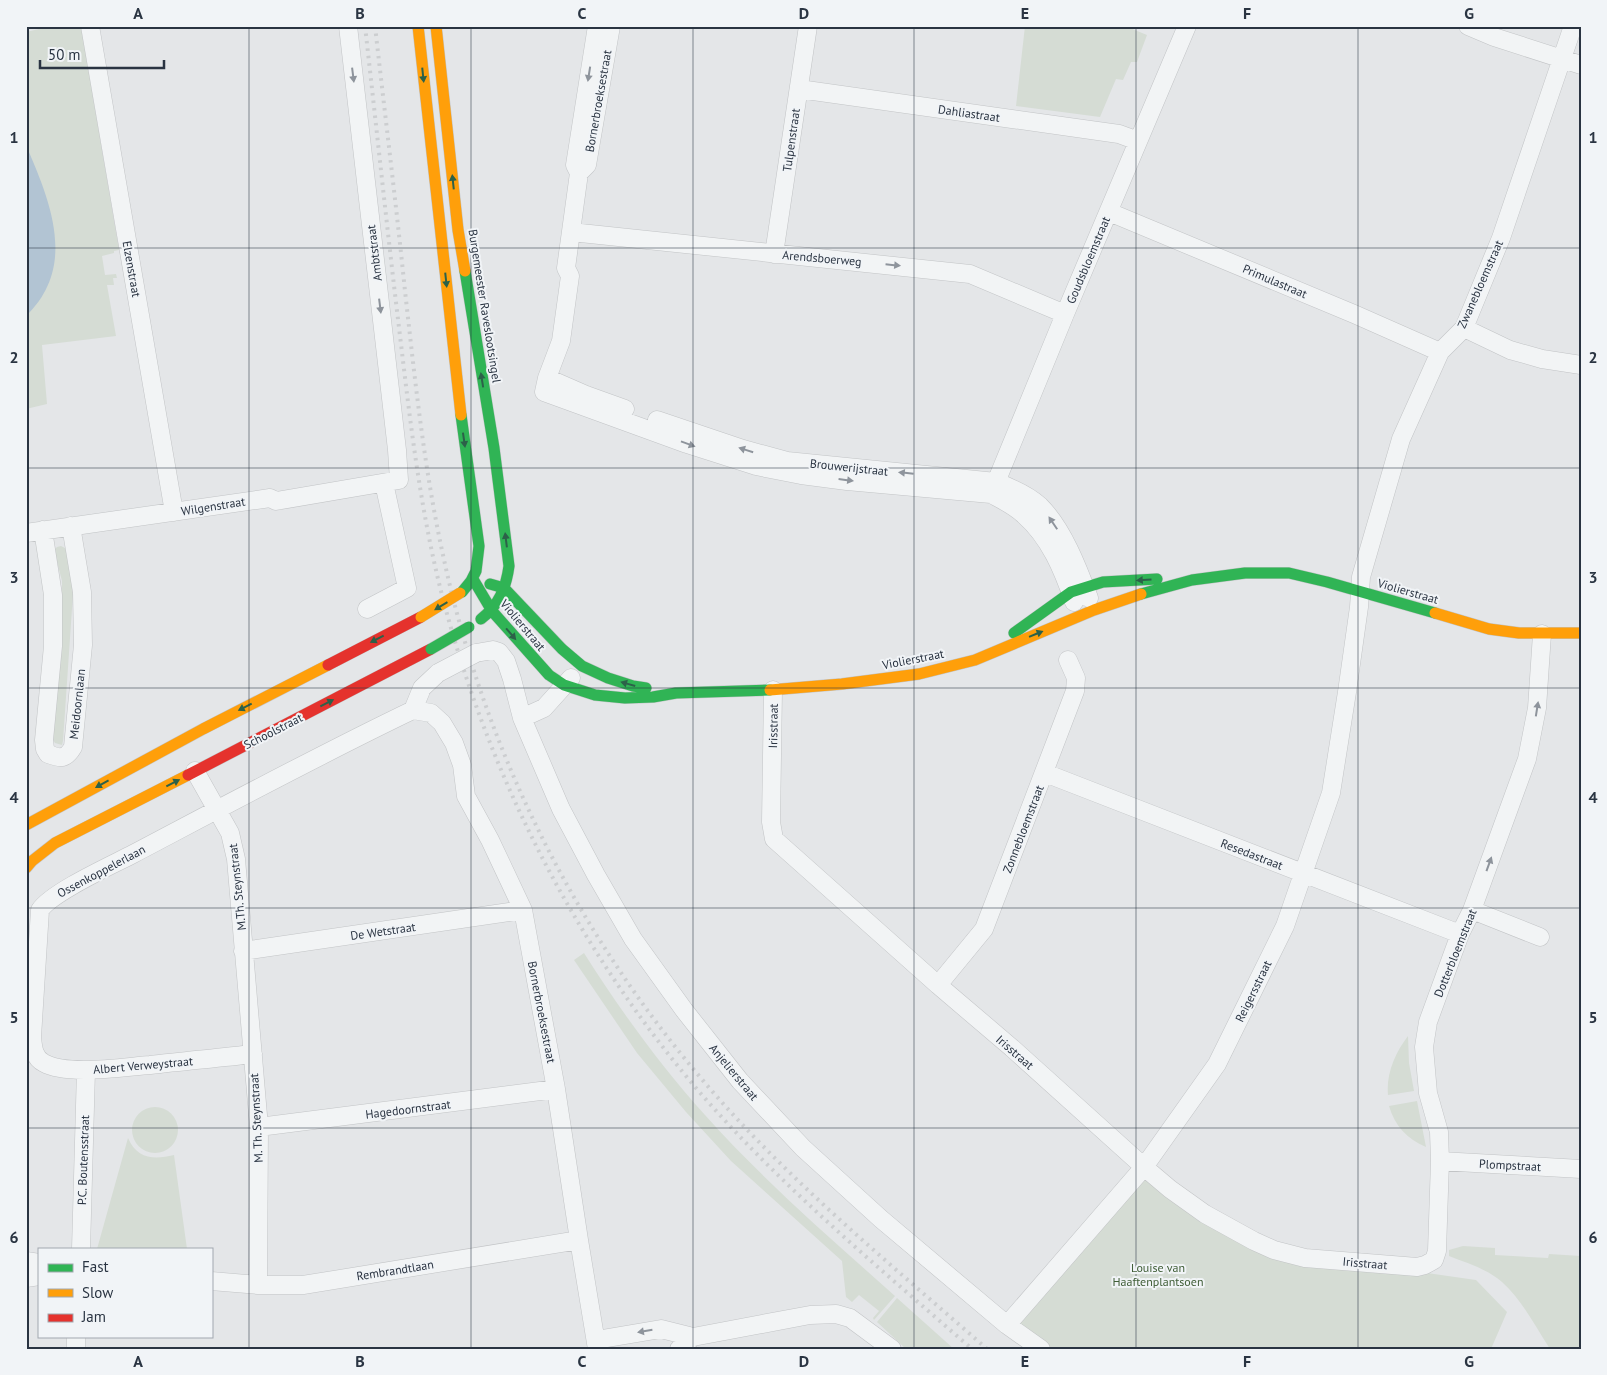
<svg xmlns="http://www.w3.org/2000/svg" width="1607" height="1375" viewBox="0 0 1607 1375" font-family="'PT Sans',sans-serif">
<rect width="100%" height="100%" fill="#e4e6e8"/>
<path fill="#d5dcd4" d="M52 26H81L119 250 114 251V253L102 256 105 275 116 274 117 278H113L114 285H107L116 336 42 345 47 404 26 409V32Z
M1025 26H1125L1147 35 1137 62H1131L1123 80 1116 79 1100 117 1016 106Z
M61 546 65 548 69 557 73 594 63 741 62 745 55 743 53 740 62 610V581L54 550 57 547Z
M584 953C620 1010 660 1065 705 1115 763 1180 830 1238 895 1296L874 1320 873 1318 879 1311 859 1295 852 1302 846 1297 842 1261 731 1161 686 1112 637 1053 574 960Z
M1408 1036 1409 1063 1414 1091 1388 1095C1386 1074 1395 1053 1408 1036Z
M1417 1101 1426 1147C1407 1139 1395 1126 1389 1106Z
M132 1130a23 23 0 1 1 46 0a23 23 0 1 1-46 0Z
M128 1138C137 1159 154 1160 174 1155L187 1249H97Z
M1142 1177 1259 1249 1476 1280 1507 1312 1491 1349H1049L1019 1323Z
M1463 1246 1495 1248V1255L1548 1258 1549 1254 1581 1256V1349H1550C1535 1326 1522 1300 1502 1282 1487 1269 1467 1263 1449 1256V1250Z
M897 1298 954 1349H906L877 1322Z"/>
<path fill="#b2c4d3" d="M26 145C50 201 78 266 26 316Z"/>
<g fill="none" stroke-linecap="round" stroke-linejoin="round">
<g stroke="#c2c4c6" stroke-width="19">
<path id="street" d="M90 26 174 512
M597 26 575 165 579 173 566 268 570 276 561 341 547 378 544 392 687 444 756 466 801 475 847 481 991 494C1002 500 1015 506 1024 515 1050 538 1063 570 1074 602
M1468 26 1494 37 1581 65
M799 89 1119 134 1138 141
M579 173 587 165 611 26
M1109 212 1354 314 1440 352
M571 232 970 274 1065 314
M774 254 808 26
M1464 328 1510 350 1542 359 1581 365
M547 378 586 395 625 409
M657 420 743 449 787 461 996 482C1012 488 1028 495 1040 506 1063 529 1078 568 1089 598
M992 492 1065 314 1187 26
M43 530 53 595V646L44 740 45 749 48 754C61 759 66 759 73 747L83 645 82 592 71 526
M26 533 270 498 276 501 399 480 397 450 348 26
M367 609 407 588 384 483
M476 653 493 650 499 652 506 661 512 679 522 718 561 809 596 875 633 939 684 1010 740 1081 803 1148 881 1219 1007 1325 1041 1349
M773 690 771 822 774 839 938 985 1012 1048 1144 1167 1170 1189 1205 1214 1254 1241 1274 1250 1305 1258 1417 1267 1425 1265 1434 1260 1437 1251 1440 1161 1439 1132 1428 1093 1424 1047 1428 1022 1460 934 1472 910 1527 759 1537 708 1542 634
M413 710 431 713 442 723 454 743 462 765 466 796 490 840 523 910 556 1089 579 1240 597 1349
M522 718 544 708 571 678
M195 771 230 833 236 859 259 1127 258 1285
M1045 773 1460 934
M1472 910 1540 937
M243 951 523 910
M938 985 984 929 1075 691 1076 678 1068 660
M253 1054C219 1058 184 1061 150 1065 123 1067 67 1076 44 1063 34 1058 33 1048 32 1037L40 910C52 892 112 865 133 854 226 805 319 755 413 710L422 688 438 673
M259 1127 556 1089
M1440 1161 1581 1169
M81 1249 86 1070
M26 1261 39 1263
M26 1278 39 1276
M211 1281 258 1285H303L579 1240
M1007 1325 1144 1167 1217 1064 1285 926 1331 793 1347 692 1359 607 1361 577 1401 439 1440 352 1464 328 1501 238 1573 26
M596 1340 661 1329 693 1337 810 1315 836 1314 850 1318 892 1349
M76 1349V1336
M679 1349 693 1337"/>
</g>
<g stroke="#c2c4c6" stroke-width="12">
<path id="fast" d="M465 271 494 448 509 566C506 588 499 605 481 619
M461 415 479 546 476 571 471 581 462 592
M473 579 492 611 549 675 564 685 595 695 625 698 653 697 676 693 770 690
M490 584 504 588 562 649 582 666 608 678 633 686 646 688
M1141 594 1192 580 1245 573H1289L1327 582 1435 613
M1014 633 1071 592 1103 582 1157 579"/>
</g>
<g stroke="#c2c4c6" stroke-width="12">
<path id="slow" d="M418 26 461 415
M436 26 458 230 465 271
M1435 613 1489 629 1519 633H1581
M770 690 842 684 919 674 975 660 1094 610 1141 594
M26 825 203 729 328 665
M26 868 32 861 55 843 188 775"/>
</g>
<g stroke="#c2c4c6" stroke-width="12">
<path id="jam" d="M328 665 421 617
M188 775 431 649"/>
</g>
<use href="#street" stroke="#f2f4f5" stroke-width="18"/>
<use href="#fast" stroke="#30b455" stroke-width="11"/>
<use href="#slow" stroke="#ff9f0a" stroke-width="11"/>
<use href="#jam" stroke="#e5322d" stroke-width="11"/>
<path stroke="#ccced0" stroke-width="4" stroke-dasharray="2.5 5" stroke-linecap="butt" d="M365 26C377 132 388 238 401 344 412 437 423 530 449 621 497 792 581 952 696 1088 778 1184 877 1266 972 1349
M375 26C385 115 396 203 405 291 415 380 424 468 443 555 483 744 571 923 695 1071 781 1175 886 1260 987 1349"/>
<g stroke="#c2c4c6" stroke-width="19" stroke-linecap="butt">
<path id="street-bridge" d="M438 673 476 653"/>
</g>
<g stroke="#c2c4c6" stroke-width="12" stroke-linecap="butt">
<path id="fast-bridge" d="M431 649 469 627"/>
</g>
<g stroke="#c2c4c6" stroke-width="12" stroke-linecap="butt">
<path id="slow-bridge" d="M421 617 460 593"/>
</g>
<use href="#street-bridge" stroke="#f2f4f5" stroke-width="18"/>
<use href="#fast-bridge" stroke="#30b455" stroke-width="11"/>
<use href="#slow-bridge" stroke="#ff9f0a" stroke-width="11"/>
</g>
<defs><path id="oneway-solid" d="M-6-.8H1V-3.2L6.5 0L1 3.2V.8H-6Z" transform="scale(1.25)"/></defs>
<g fill="#8e949c">
<use href="#oneway-solid" transform="translate(589 74) rotate(99)"/>
<use href="#oneway-solid" transform="translate(353 75) rotate(83)"/>
<use href="#oneway-solid" transform="translate(893 265) rotate(6)"/>
<use href="#oneway-solid" transform="translate(380 306) rotate(83)"/>
<use href="#oneway-solid" transform="translate(688 444) rotate(20)"/>
<use href="#oneway-solid" transform="translate(746 450) rotate(-163)"/>
<use href="#oneway-solid" transform="translate(906 473) rotate(-174)"/>
<use href="#oneway-solid" transform="translate(846 480) rotate(7)"/>
<use href="#oneway-solid" transform="translate(1053 523) rotate(-124)"/>
<use href="#oneway-solid" transform="translate(1537 709) rotate(-81)"/>
<use href="#oneway-solid" transform="translate(1489 864) rotate(-70)"/>
<use href="#oneway-solid" transform="translate(645 1331) rotate(170)"/>
</g>
<g fill="#2c6149">
<use href="#oneway-solid" transform="translate(423 75) rotate(84)"/>
<use href="#oneway-solid" transform="translate(453 182) rotate(-96)"/>
<use href="#oneway-solid" transform="translate(446 280) rotate(84)"/>
<use href="#oneway-solid" transform="translate(482 380) rotate(-99)"/>
<use href="#oneway-solid" transform="translate(464 440) rotate(82)"/>
<use href="#oneway-solid" transform="translate(506 540) rotate(-97)"/>
<use href="#oneway-solid" transform="translate(1144 580) rotate(176)"/>
<use href="#oneway-solid" transform="translate(441 606) rotate(149)"/>
<use href="#oneway-solid" transform="translate(511 634) rotate(49)"/>
<use href="#oneway-solid" transform="translate(1036 634) rotate(-22)"/>
<use href="#oneway-solid" transform="translate(377 639) rotate(153)"/>
<use href="#oneway-solid" transform="translate(628 684) rotate(-164)"/>
<use href="#oneway-solid" transform="translate(327 703) rotate(-27)"/>
<use href="#oneway-solid" transform="translate(245 707) rotate(153)"/>
<use href="#oneway-solid" transform="translate(173 783) rotate(-27)"/>
<use href="#oneway-solid" transform="translate(102 784) rotate(151)"/>
</g>
<path fill="none" stroke="#2a3442" stroke-width="1" stroke-opacity="0.55" d="M249 26V1349M471 26V1349M693 26V1349M914 26V1349M1136 26V1349M1358 26V1349M26 248H1581M26 468H1581M26 688H1581M26 908H1581M26 1128H1581"/>
<g text-anchor="middle" dominant-baseline="central" stroke-width="4" stroke-linejoin="round" paint-order="stroke">
<g font-size="12" fill="#2a3442" stroke="#f1f4f7">
<text transform="translate(598 101) rotate(-80)">Bornerbroeksestraat</text>
<text transform="translate(969 113) rotate(8)">Dahliastraat</text>
<text transform="translate(791 140) rotate(-82)">Tulpenstraat</text>
<text transform="translate(374 253) rotate(-97)">Ambtstraat</text>
<text transform="translate(822 258) rotate(5)">Arendsboerweg</text>
<text transform="translate(1088 260) rotate(-67)">Goudsbloemstraat</text>
<text transform="translate(132 269) rotate(80)">Elzenstraat</text>
<text transform="translate(1275 281) rotate(23)">Primulastraat</text>
<text transform="translate(1480 284) rotate(-66)">Zwanebloemstraat</text>
<text transform="translate(485 306) rotate(81)">Burgemeester Raveslootsingel</text>
<text transform="translate(849 467) rotate(6)">Brouwerijstraat</text>
<text transform="translate(213 506) rotate(-9)">Wilgenstraat</text>
<text transform="translate(1408 591) rotate(16)">Violierstraat</text>
<text transform="translate(523 625) rotate(50)">Violierstraat</text>
<text transform="translate(913 659) rotate(-11)">Violierstraat</text>
<text transform="translate(77 704) rotate(-84)">Meidoornlaan</text>
<text transform="translate(773 726) rotate(-89)">Irisstraat</text>
<text transform="translate(273 731) rotate(-27)">Schoolstraat</text>
<text transform="translate(1023 829) rotate(-69)">Zonnebloemstraat</text>
<text transform="translate(1252 854) rotate(21)">Resedastraat</text>
<text transform="translate(101 871) rotate(-28)">Ossenkoppelerlaan</text>
<text transform="translate(237 887) rotate(-96)">M.Th. Steynstraat</text>
<text transform="translate(383 931) rotate(-8)">De Wetstraat</text>
<text transform="translate(1455 953) rotate(-68)">Dotterbloemstraat</text>
<text transform="translate(1253 991) rotate(-64)">Reigersstraat</text>
<text transform="translate(542 1012) rotate(79)">Bornerbroeksestraat</text>
<text transform="translate(1015 1052) rotate(41)">Irisstraat</text>
<text transform="translate(143 1065) rotate(-5)">Albert Verweystraat</text>
<text transform="translate(734 1072) rotate(50)">Anjelierstraat</text>
<text transform="translate(408 1109) rotate(-7)">Hagedoornstraat</text>
<text transform="translate(256 1118) rotate(-93)">M. Th. Steynstraat</text>
<text transform="translate(83 1160) rotate(-88)">P.C. Boutensstraat</text>
<text transform="translate(1510 1165) rotate(3)">Plompstraat</text>
<text transform="translate(1365 1263) rotate(5)">Irisstraat</text>
<text transform="translate(395 1270) rotate(-9)">Rembrandtlaan</text>
</g>
<g font-size="12" fill="#405e37" stroke="#f1f4f7">
<text x="1158" y="1267">Louise van<tspan x="1158" dy="14">Haaftenplantsoen</tspan></text>
</g>
</g>
<rect width="1607" height="1375" fill="none" stroke="#f1f4f7" stroke-width="55"/>
<rect x="38" y="1248" width="175" height="90" fill="#f1f4f7" stroke="#a1a7af"/>
<rect x="48" y="1264" width="25" height="8" fill="#30b455" stroke="#a1a7af"/>
<text x="82" y="1272" font-size="15" fill="#2a3442">Fast</text>
<rect x="48" y="1289" width="25" height="8" fill="#ff9f0a" stroke="#a1a7af"/>
<text x="82" y="1298" font-size="15" fill="#2a3442">Slow</text>
<rect x="48" y="1314" width="25" height="8" fill="#e5322d" stroke="#a1a7af"/>
<text x="82" y="1322" font-size="15" fill="#2a3442">Jam</text>
<path d="M40 60v8h124v-8" fill="none" stroke="#2a3442" stroke-width="2.5"/>
<text x="48" y="60" font-size="15" fill="#2a3442" stroke="#f1f4f7" stroke-width="4" paint-order="stroke">50 m</text>
<rect x="28" y="28" width="1552" height="1320" fill="none" stroke="#2a3442" stroke-width="2"/>
<g font-size="16" text-anchor="middle" font-weight="bold" fill="#2a3442">
<text x="138" y="19">A</text>
<text x="360" y="19">B</text>
<text x="582" y="19">C</text>
<text x="804" y="19">D</text>
<text x="1025" y="19">E</text>
<text x="1247" y="19">F</text>
<text x="1469" y="19">G</text>
<text x="14" y="143">1</text>
<text x="1593" y="143">1</text>
<text x="14" y="363">2</text>
<text x="1593" y="363">2</text>
<text x="14" y="583">3</text>
<text x="1593" y="583">3</text>
<text x="14" y="803">4</text>
<text x="1593" y="803">4</text>
<text x="14" y="1023">5</text>
<text x="1593" y="1023">5</text>
<text x="14" y="1243">6</text>
<text x="1593" y="1243">6</text>
<text x="138" y="1367">A</text>
<text x="360" y="1367">B</text>
<text x="582" y="1367">C</text>
<text x="804" y="1367">D</text>
<text x="1025" y="1367">E</text>
<text x="1247" y="1367">F</text>
<text x="1469" y="1367">G</text>
</g>
</svg>
